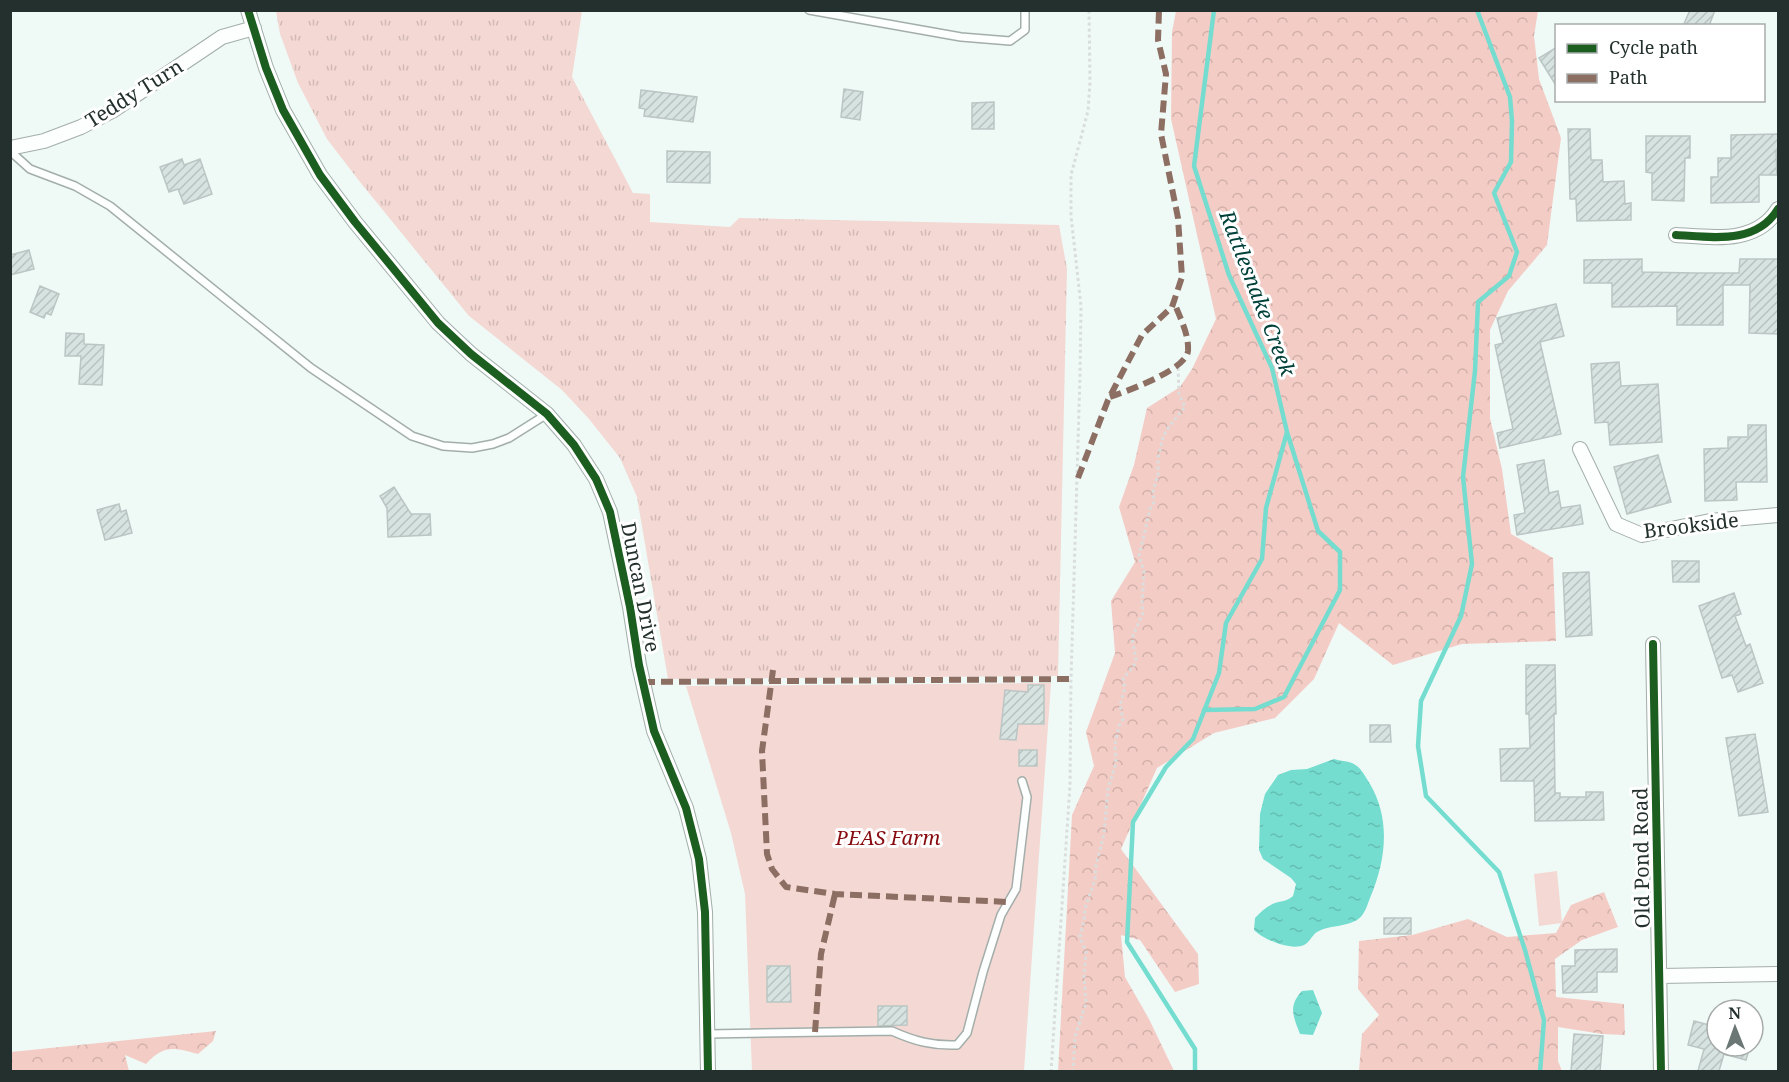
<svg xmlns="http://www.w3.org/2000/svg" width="1789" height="1082" viewBox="0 0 1789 1082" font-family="'Noto Serif',serif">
<defs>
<pattern id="grass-tufts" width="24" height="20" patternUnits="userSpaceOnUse" patternTransform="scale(1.5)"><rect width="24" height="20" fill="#f4d8d3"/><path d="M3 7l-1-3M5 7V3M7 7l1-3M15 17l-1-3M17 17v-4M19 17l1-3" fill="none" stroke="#d1bab5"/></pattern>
<pattern id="forest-crowns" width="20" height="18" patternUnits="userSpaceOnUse" patternTransform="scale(1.5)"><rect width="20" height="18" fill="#f4ccc6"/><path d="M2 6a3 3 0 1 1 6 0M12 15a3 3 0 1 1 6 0" fill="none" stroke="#d1b0aa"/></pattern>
<pattern id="water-ripples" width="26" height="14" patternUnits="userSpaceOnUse" patternTransform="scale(1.5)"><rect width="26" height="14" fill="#74ddcf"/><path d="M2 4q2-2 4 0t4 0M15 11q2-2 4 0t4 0" fill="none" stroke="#64beb2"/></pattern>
<pattern id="building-hatch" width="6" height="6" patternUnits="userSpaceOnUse" patternTransform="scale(1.5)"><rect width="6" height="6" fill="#d7e3e0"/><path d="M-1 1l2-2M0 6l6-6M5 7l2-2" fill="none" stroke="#b8c3c0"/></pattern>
</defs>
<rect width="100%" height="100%" fill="#effaf7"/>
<path fill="url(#grass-tufts)" d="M276 11H582L572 77 633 193 650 194V222L730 227 739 218 1059 225 1067 269 1058 676 668 679 637 497 620 458 589 419 562 390 469 316 360 182 327 139 298 83 280 34Z"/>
<path fill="url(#forest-crowns)" d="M1176 11H1538L1534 36 1539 79 1561 138 1547 245 1508 291 1490 330V418L1502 469 1511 534 1553 558 1556 641 1462 644 1393 665 1339 623 1314 679 1275 718 1214 733 1157 768 1121 849 1198 954 1199 984 1175 992 1140 940 1121 935 1125 977 1149 1019 1174 1071H1058L1072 815 1094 766 1086 732 1115 653 1111 601 1135 562 1119 507 1134 465 1147 408 1180 387 1192 369 1216 319 1171 119 1172 32Z
M1604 892 1618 927 1582 940 1555 959 1556 997 1624 1004 1625 1035 1602 1034 1558 1027V1061L1562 1071H1359L1362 1034 1379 1015 1358 989 1359 941 1412 935 1468 919 1507 937 1556 933 1571 905Z
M216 1031 213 1041 198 1054C174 1048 165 1044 146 1064L125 1055 129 1071H11V1052Z"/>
<path fill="#f4d8d3" d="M1051 683 1024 1071H752L745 894 731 833 686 686Z
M1557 871 1562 923 1539 926 1534 874Z"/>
<path fill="url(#water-ripples)" d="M1334 759C1340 761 1347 761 1352 763 1361 767 1365 776 1370 784 1391 820 1386 860 1370 898 1368 903 1366 910 1363 914 1354 928 1330 924 1317 932 1312 935 1310 942 1304 945 1291 951 1264 940 1254 930L1255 918C1261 912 1267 906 1275 903 1282 901 1287 901 1293 896L1296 884 1291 878 1263 859 1259 850 1260 814 1265 794 1278 775 1291 770 1307 769Z
M1313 990 1322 1013 1313 1035 1300 1034C1293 1016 1288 1006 1302 991Z"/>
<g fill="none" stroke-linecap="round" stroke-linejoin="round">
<path stroke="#74ddcf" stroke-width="4.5" d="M1477 10 1510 97 1512 121 1511 162 1494 193 1517 252 1509 276 1478 302 1475 371 1463 477 1472 564 1461 616 1421 701 1418 746 1426 796 1499 872 1525 950 1544 1020 1540 1072
M1204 710 1255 709 1284 697 1340 590V552L1318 531 1287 432
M1195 1072V1049L1127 942 1133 822 1166 767 1193 739 1219 673 1226 623 1262 559 1266 508 1287 432 1272 368 1229 275 1194 166 1214 10"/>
</g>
<path fill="url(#building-hatch)" stroke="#bbc6c4" stroke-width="1.5" d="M1690 10H1715L1709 26H1683Z
M1557 47V87L1539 58Z
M844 89 863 92 860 120 841 117Z
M641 90 697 97 693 122 644 116 645 109 639 108Z
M994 102V129H972V103Z
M1568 129H1590L1591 160H1602L1603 182 1624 181 1625 204 1631 203V220L1577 221 1576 199H1570Z
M1779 134V151H1776L1777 175H1759V202L1711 203V177H1718V158H1731V135Z
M1646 136H1690V158H1685L1684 201 1652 200V173L1646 172Z
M667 151 710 152V183L667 182Z
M182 159 184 165 200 159 212 194 184 204 178 189 169 192 160 167Z
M29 250 34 269 10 275V255Z
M1642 259V272L1695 273H1739L1740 259H1779V334L1749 333 1750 285H1723V325H1677V306L1612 307V283H1584V260Z
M40 286 59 294 51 315 46 313 44 318 30 312Z
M1556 304 1564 336 1540 342 1561 434 1500 448 1497 433 1513 429 1495 345 1503 343 1497 318Z
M66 333 84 334V344L104 345 102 385 79 384 81 356H65Z
M1619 362 1621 386 1658 384 1662 442 1610 445 1608 422 1595 423 1591 364Z
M1748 425H1766L1767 482H1736L1737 500 1705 501 1704 449 1728 448V437H1748Z
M1658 455 1671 502 1627 514 1614 467Z
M1544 460 1549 493 1558 491 1561 508 1580 505 1583 524 1517 535 1514 515 1525 513 1517 465Z
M394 487 411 514H430L431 535 388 537 387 508 380 496Z
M119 504 121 512 126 510 132 533 105 540 97 510Z
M1672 561H1699V582H1673Z
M1589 572 1592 635 1566 637 1563 573Z
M1734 593 1741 614 1735 616 1746 646 1750 644 1763 683 1738 692 1732 675 1722 678 1699 606Z
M1526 665H1555L1556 714H1554L1555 793H1560V797H1586V792H1603L1604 820 1535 821 1534 781H1501L1500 749 1530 748 1529 714H1526Z
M1028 685H1044V724H1018L1016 740 1000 739 1005 690 1028 692Z
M1370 725H1390L1391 742H1370Z
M1755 734 1768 812 1739 816 1726 738Z
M1019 750H1037V766H1019Z
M1384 918H1411V934H1384Z
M1617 949V972H1597V992L1563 993 1562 966H1575V950Z
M767 966H790L791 1002H767Z
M878 1006H907V1025L878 1026Z
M1694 1021 1717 1027V1046H1750L1746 1060 1724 1054 1719 1071H1698L1704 1049 1688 1045Z
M1574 1034 1603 1036 1600 1071H1571Z"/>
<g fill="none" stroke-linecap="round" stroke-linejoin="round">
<g stroke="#a3aeab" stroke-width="10">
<path id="service" d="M809 10 961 37 1010 41 1025 30V10
M10 151 30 169 75 186 110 206 311 368 412 436 443 446 472 448 493 444 509 438 547 414
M708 1034 892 1031C914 1041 933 1046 957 1045L967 1033 983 972 1001 915 1016 889 1027 797 1022 781"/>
</g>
<g stroke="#a3aeab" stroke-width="16">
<path id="minor" d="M248 10 266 68 283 110 320 175 355 222 438 323 471 354 547 414 574 445 596 479 610 512 630 607 639 665 654 731 686 808 699 859 705 912 708 1072
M10 148 44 141 81 127 112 111 222 37 254 28
M1676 235C1712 237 1756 245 1778 209
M1580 449 1616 524 1642 535 1710 521 1778 515
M1653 644 1661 1072
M1660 976 1778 974"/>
</g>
<path stroke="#d9dddc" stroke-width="3" stroke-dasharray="3 3" stroke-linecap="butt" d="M1051 1072 1070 785 1071 679 1080 375 1081 306 1071 216V175L1088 111 1090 82 1089 10
M1073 1072 1075 1037 1086 1003 1084 976 1086 952 1080 937 1084 921 1085 908 1095 880 1096 865 1104 834 1108 789 1116 763 1115 744 1119 726 1123 719 1120 705 1125 688 1123 679 1134 665 1136 659 1132 638 1143 613 1142 604 1144 571 1139 556 1150 509 1154 502 1153 491 1158 475V458L1163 437 1168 428 1185 407 1179 394 1178 365"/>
<use href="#service" stroke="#fdfefe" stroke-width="7"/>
<use href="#minor" stroke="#fdfefe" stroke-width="14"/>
<path stroke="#8d6e63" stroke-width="6" stroke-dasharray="12 6" stroke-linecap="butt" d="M1110 397C1127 391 1186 370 1188 351 1189 334 1180 318 1174 302
M1078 478 1108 400 1142 335 1172 307 1182 277 1178 218 1161 134 1166 74 1158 40 1159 10
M773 670 762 751 767 854 772 869 786 887 835 894 1008 902
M643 682 1071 679
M815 1032 821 954 835 894"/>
<g stroke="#fff" stroke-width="11">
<path id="cycleway" d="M248 10 266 68 283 110 320 175 355 222 438 323 471 354 547 414 574 445 596 479 610 512 630 607 639 665 654 731 686 808 699 859 705 912 708 1072
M1676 235C1712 237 1756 245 1778 209
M1653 644 1661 1072"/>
</g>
<use href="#cycleway" stroke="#1b5e20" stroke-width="8"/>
</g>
<g text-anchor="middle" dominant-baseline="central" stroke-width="6" stroke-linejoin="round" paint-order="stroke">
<g font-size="20" fill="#23302d" stroke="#fff">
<text transform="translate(134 93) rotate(-32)">Teddy Turn</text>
<text transform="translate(1691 525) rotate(-7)">Brookside</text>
<text transform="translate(641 587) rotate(79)">Duncan Drive</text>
<text transform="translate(1641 858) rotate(-91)">Old Pond Road</text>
</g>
<g font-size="20" font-style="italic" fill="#860a0e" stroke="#fff">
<text x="888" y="837">PEAS Farm</text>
</g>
<g font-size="21" font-style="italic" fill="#00413a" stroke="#fff">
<text transform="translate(1258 293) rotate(69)">Rattlesnake Creek</text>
</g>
</g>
<rect width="1789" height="1082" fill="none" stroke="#23302d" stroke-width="24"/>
<rect x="1555" y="24" width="210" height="78" fill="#ffffff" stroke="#a7acab" stroke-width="1.5"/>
<rect x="1567" y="44" width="30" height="9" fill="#1b5e20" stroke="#a7acab" stroke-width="1.5"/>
<text x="1609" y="54" font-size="18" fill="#23302d">Cycle path</text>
<rect x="1567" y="74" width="30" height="9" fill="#8d6e63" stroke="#a7acab" stroke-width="1.5"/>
<text x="1609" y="84" font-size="18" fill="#23302d">Path</text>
<g transform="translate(1735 1028) rotate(359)"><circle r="28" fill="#ffffff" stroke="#a7acab" stroke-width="1.5"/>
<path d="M0-4.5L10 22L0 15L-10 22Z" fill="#6a7774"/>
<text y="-9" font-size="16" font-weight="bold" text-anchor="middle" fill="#23302d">N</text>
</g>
</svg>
